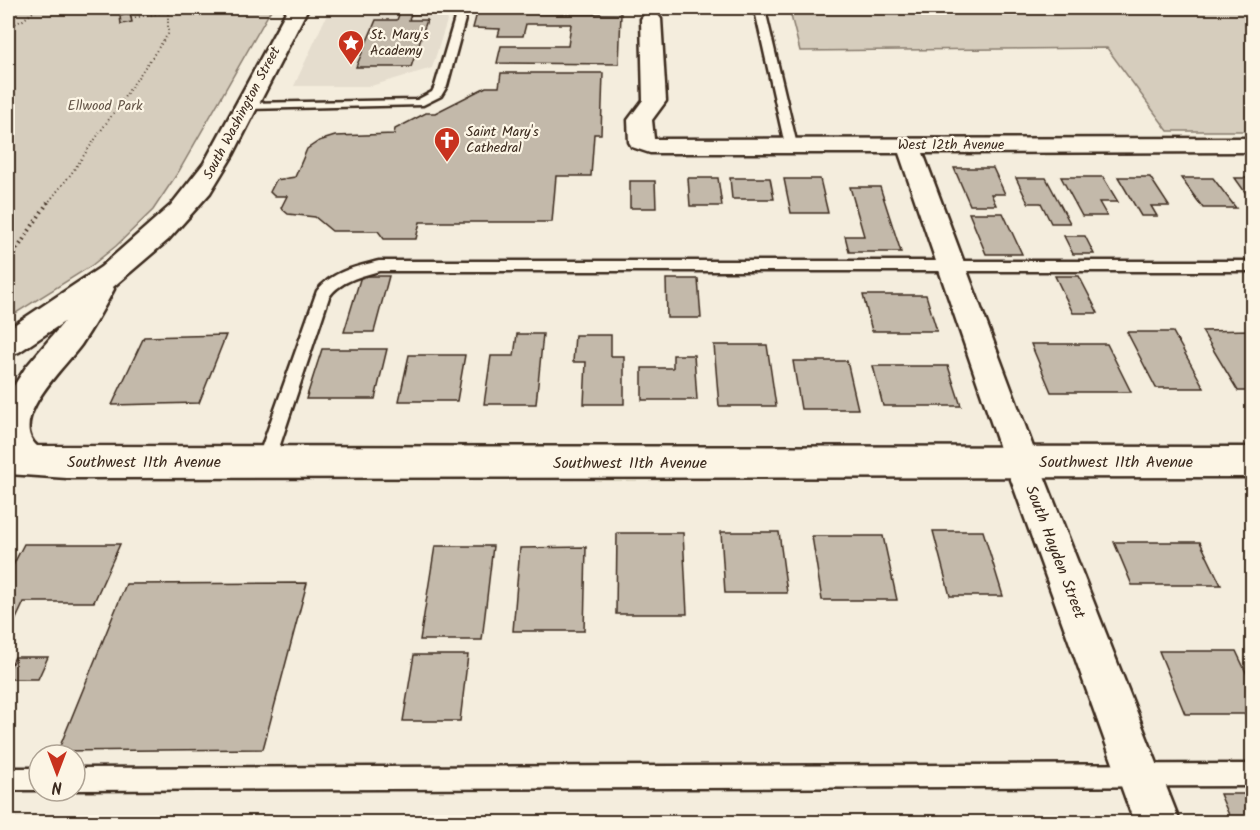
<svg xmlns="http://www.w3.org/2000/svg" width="1260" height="830" viewBox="0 0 1260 830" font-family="Kalam,sans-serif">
<rect width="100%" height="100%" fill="#f4eddd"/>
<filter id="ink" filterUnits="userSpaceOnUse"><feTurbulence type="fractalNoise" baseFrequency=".0167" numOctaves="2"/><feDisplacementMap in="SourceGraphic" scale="12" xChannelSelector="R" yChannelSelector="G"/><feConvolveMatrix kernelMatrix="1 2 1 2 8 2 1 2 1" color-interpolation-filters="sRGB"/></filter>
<g filter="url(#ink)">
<path fill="#e5ddce" d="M330 8H451L432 68 371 86H294Z"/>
<path fill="#d6cdbd" stroke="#887c6e" stroke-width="1.5" d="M8 8H272L179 171 153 210 116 246 91 266 8 318Z
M789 8H1252V131H1168L1107 48 800 51Z"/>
<path fill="#c3b9aa" stroke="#3b2a1e" stroke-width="1.5" d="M368 8H435L433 14H411L409 20H427L411 67H356L376 20H397L400 12H366Z
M477 13 621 14 619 64 497 63 501 46H568L571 24H526L523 36H498L500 29 473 28Z
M130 14 132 22 121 24 120 16Z
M501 73H603L601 134H594L591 176H556L552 222H420L416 239H384L378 231H332L315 217 288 214 281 208 287 196H274L270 192 276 180 295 177 307 149 319 141 335 136 394 134 395 129 426 113H435L486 87H499Z
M954 168H993L1005 194H991L996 205H970Z
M1061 177H1103L1118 202H1099L1107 216H1082Z
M1118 177H1150L1169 206H1151L1157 216H1141Z
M688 178H718L722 206H690Z
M730 178H770L774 199H732Z
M1016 178H1046L1070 223H1051L1041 203H1028Z
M1181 178H1213L1236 208H1203Z
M1235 178H1252V202Z
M784 179H820L828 213H791Z
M630 181H655L656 208H630Z
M850 187H880L901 252H849L845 236H864Z
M969 213H1003L1022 254H986Z
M1064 236H1085L1094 254H1073Z
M361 276H389L374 332H344Z
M1055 276H1079L1098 313H1073Z
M666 279H698L701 318H667Z
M863 295H926L937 331H872Z
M1252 330V391H1238L1202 331Z
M1127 332H1173L1204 388H1156Z
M517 334H543L536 404H484L491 356H514Z
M226 335 199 403 112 405 144 337Z
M575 335H611V356H624V404H584L586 362H573Z
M1031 344H1107L1131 392H1051Z
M714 345H767L776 406H719Z
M322 349H387L375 399H306Z
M409 355H465L457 401H399Z
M673 355H694L697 400H642V368H673Z
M793 361H847L858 409H801Z
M873 366H948L961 406H883Z
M933 531H983L1003 596H950Z
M721 532H779L787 593H725Z
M617 533H683L687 614H616Z
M812 536H883L897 600H822Z
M1114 542H1200L1221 585H1132Z
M24 544H120L94 602H24L8 636V575Z
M435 546H493L482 640H420Z
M586 547 584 631H513L520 548Z
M307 583 263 749 58 751 126 584Z
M1159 651H1236L1252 685V714H1185Z
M414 655H468L460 721H403Z
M15 657H48L38 679H8V671Z
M1220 794H1252V822H1232Z
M982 821H1080V822H982Z"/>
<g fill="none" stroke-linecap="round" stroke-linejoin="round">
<g stroke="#3b2a1e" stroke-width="5">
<path id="lane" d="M458 8H468L447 86 441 96 423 105 247 109 241 106 247 103 417 100 432 92 435 86Z
M748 8H759L766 14 797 145 795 148 791 149 785 145 756 15Z
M379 261H1252V271H379C361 276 340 281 329 297L274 463 271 468 265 470 259 468 256 463 317 291C332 271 356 267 379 261Z
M1252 764V786L75 790V768Z
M8 768H39V790H8Z"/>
</g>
<g stroke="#3b2a1e" stroke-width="5">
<path id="street" d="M651 13 658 15 661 19 666 101 652 120 654 139 1252 138V152L923 153 1039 463 1180 822H1134L1005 463 899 153H650L632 147 629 142 628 120 643 100 641 19 644 15Z"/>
</g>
<g stroke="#3b2a1e" stroke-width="5">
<path id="secondary" d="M288 8H308L233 155 210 193 168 240 113 287 114 289C104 308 93 327 81 345 65 367 7 420 37 446L1252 447V477L67 478 8 474V395L26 367 64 322 19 352 8 356V329L101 267 171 205 204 163Z"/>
</g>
<path stroke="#3b2a1e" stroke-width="2" stroke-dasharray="1 3" stroke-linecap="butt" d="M131 18 168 12 167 8
M8 27 23 20 38 8
M47 204 71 174 168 34V12"/>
<path stroke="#3b2a1e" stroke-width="4" stroke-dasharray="1.5 4" stroke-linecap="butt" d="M8 263 48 202"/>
<use href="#lane" fill="#fcf5e5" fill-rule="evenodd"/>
<use href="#street" fill="#fcf5e5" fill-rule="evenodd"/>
<use href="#secondary" fill="#fcf5e5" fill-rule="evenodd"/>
</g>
</g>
<defs>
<g id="sight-pin" transform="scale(1.35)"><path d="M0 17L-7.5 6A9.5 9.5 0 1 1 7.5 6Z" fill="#c8321e" stroke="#fcf5e5"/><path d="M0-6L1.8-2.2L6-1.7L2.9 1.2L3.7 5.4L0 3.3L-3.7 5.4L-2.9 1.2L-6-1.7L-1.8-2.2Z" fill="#fff"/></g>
<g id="church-pin" transform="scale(1.35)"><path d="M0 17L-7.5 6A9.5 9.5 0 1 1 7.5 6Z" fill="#c8321e" stroke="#fcf5e5"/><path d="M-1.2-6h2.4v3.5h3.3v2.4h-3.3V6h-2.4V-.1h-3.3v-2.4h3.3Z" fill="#fff"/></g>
</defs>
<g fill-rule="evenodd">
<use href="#sight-pin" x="351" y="43"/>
<use href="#church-pin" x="447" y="140"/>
</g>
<g text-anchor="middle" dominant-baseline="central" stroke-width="4.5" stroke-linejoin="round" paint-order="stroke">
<g font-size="14" fill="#3b2a1e" stroke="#fcf5e5" text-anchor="start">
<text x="370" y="35">St. Mary's<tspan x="370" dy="16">Academy</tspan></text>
<text x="466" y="132">Saint Mary's<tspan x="466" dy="16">Cathedral</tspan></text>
</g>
<g font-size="14" fill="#625346" stroke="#fcf5e5">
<text x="105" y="106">Ellwood Park</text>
</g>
<g font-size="14" fill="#3b2a1e" stroke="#fcf5e5">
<text transform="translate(242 113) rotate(-62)">South Washington Street</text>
<text x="951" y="145">West 12th Avenue</text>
</g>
<g font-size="16" fill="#3b2a1e" stroke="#fcf5e5">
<text x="144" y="462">Southwest 11th Avenue</text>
<text x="1116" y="462">Southwest 11th Avenue</text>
<text x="630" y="463">Southwest 11th Avenue</text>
<text transform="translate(1055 552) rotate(69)">South Hayden Street</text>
</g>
</g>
<rect width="1260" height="830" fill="none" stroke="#fcf5e5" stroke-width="30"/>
<rect x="15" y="15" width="1230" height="800" fill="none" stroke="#3b2a1e" stroke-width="2" filter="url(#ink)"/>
<g transform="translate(57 773) rotate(180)"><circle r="28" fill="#fcf5e5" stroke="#afa495" stroke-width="1.5"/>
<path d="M0-4.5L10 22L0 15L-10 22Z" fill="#c8321e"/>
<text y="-9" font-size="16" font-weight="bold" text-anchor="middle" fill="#3b2a1e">N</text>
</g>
</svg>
